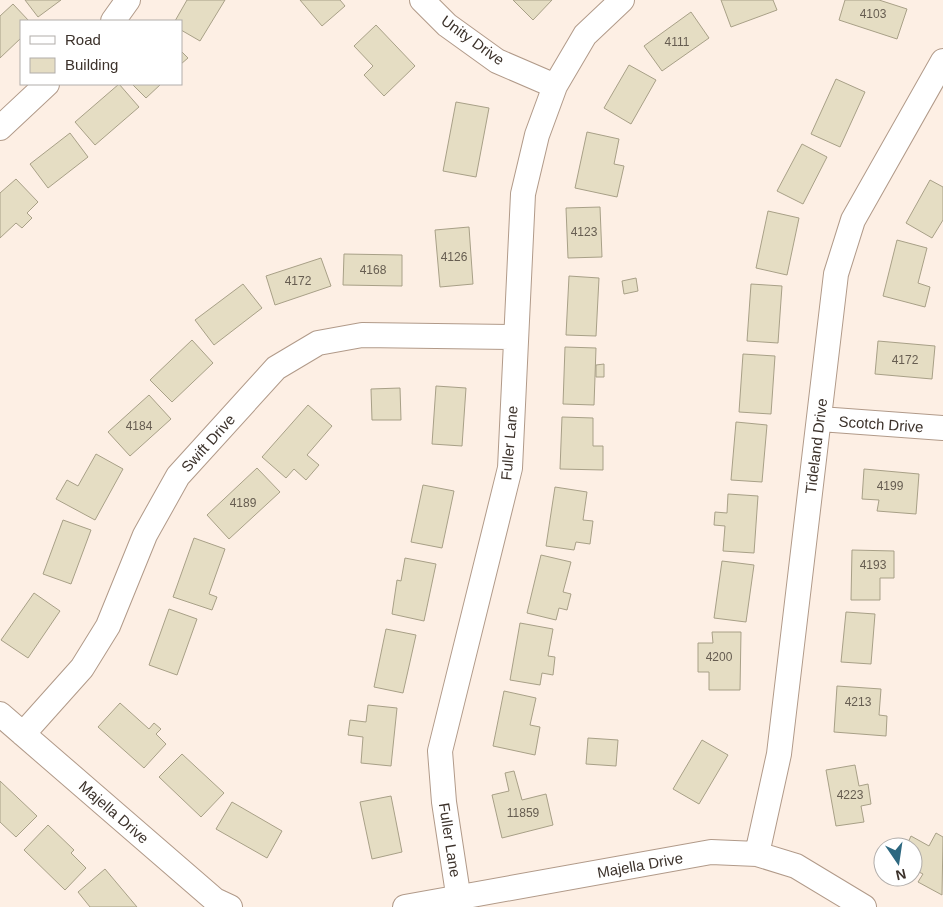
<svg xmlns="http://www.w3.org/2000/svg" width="943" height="907" viewBox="0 0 943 907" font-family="Helvetica,sans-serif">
<rect width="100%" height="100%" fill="#fdefe4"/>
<path fill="#e5ddc3" stroke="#a8a087" d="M25 0H61L38 17Z
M187 0H225L200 41 181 30V21H175Z
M300 0H340L345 6 322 26Z
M513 0H552L533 20Z
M721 0H773L777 10 731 27Z
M845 0H879L907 9 897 39 839 20Z
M13 4 29 21H21V38L0 58V16Z
M691 12 709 38 662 71 644 46Z
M376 25 415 66 384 96 364 75 373 66 354 46Z
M181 51 188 58 181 64Z
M629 65 656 80 631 124 604 108Z
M836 79 865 92 840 147 811 134Z
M119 84 139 107 95 145 75 122Z
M132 84H161L146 98Z
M456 102 489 108 476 177 443 171Z
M587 132 619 139 614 164 624 166 617 197 575 188Z
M70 133 88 157 48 188 30 164Z
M802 144 827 157 803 204 777 191Z
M16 179 38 202 27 213 32 218 22 228 16 223 0 238V193Z
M930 180 943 187V220L932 238 906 223Z
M600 207 602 257 568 258 566 208Z
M768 211 799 218 787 275 756 268Z
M469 227 473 284 440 287 435 230Z
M897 240 927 248 918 283 930 287 925 307 883 296Z
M344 254 402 255V286L343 285Z
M321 258 331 286 275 305 266 276Z
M569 276 599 278 596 336 566 335Z
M636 278 638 291 624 294 622 281Z
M243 284 262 308 214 345 195 320Z
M751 284 782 286 778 343 747 341Z
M192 340 213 363 172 402 150 380Z
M878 341 935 346 932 379 875 374Z
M565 347 596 348 594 405 563 404Z
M743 354 775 356 771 414 739 412Z
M604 364V377H596V365Z
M436 386 466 388 462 446 432 444Z
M400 388 401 420H372L371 389Z
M149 395 171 419 130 456 108 432Z
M308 405 332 426 307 455 319 465 306 480 294 469 286 478 262 457Z
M562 417 593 418V446H603V470L560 469Z
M736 422 767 425 762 482 731 480Z
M96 454 123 469 95 520 56 499 67 480 78 486Z
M257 468 280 492 229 539 207 515Z
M864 469 919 474 916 514 877 511 879 500 862 499Z
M423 485 454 491 442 548 411 542Z
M555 487 587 492 583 520 593 521 590 544 576 542 574 550 546 546Z
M728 494 758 496 754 553 723 551 725 526 714 525 715 512 727 513Z
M63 520 91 530 71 584 43 574Z
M194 538 225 549 209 594 217 597 212 610 173 597Z
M852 550 894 551V578H880V600H851Z
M541 555 571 562 563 592 571 594 567 610 559 608 556 620 527 613Z
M405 558 436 564 424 621 392 614 397 580 401 581Z
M722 561 754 565 746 622 714 618Z
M34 593 60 611 28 658 1 640Z
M169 609 197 619 177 675 149 665Z
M846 612 875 614 871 664 841 662Z
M520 623 553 629 548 656 555 657 553 675 542 673 540 685 510 680Z
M386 629 416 635 403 693 374 687Z
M712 632H741L740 690H709V672H698V643H713Z
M837 686 881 689 879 715 887 716 886 736 834 732Z
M504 691 536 698 530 725 540 727 535 755 493 746Z
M120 703 149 729 154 723 161 729 156 734 166 744 144 768 98 727Z
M368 705 397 708 391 766 361 763 363 737 348 735 350 720 366 722Z
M588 738 618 740 616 766 586 764Z
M702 740 728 755 699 804 673 789Z
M182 754 224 793 201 817 159 777Z
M855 765 859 786 868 784 871 804 861 806 864 822 836 826 826 770Z
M514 771 522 800 546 794 553 825 502 838 492 795 509 791 505 773Z
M0 781 37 816 16 837 0 822Z
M391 796 402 852 372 859 360 802Z
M232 802 282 831 267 858 216 829Z
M48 825 74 850 71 853 86 868 65 890 24 850Z
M936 833 943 837 942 895 918 882 923 874 913 869V847H906L911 836 929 846Z
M105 869 137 907H90L78 892Z"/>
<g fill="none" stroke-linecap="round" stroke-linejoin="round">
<g stroke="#b19a89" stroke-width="26">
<path id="street" d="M422 0 447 25 497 61 555 86
M113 21 128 0
M0 128 47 84
M820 419 943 428
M0 714 215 900 230 907
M23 734 82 668 108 626 145 535 178 476 276 368 318 343 362 335 515 337
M757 854 779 754 836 274 853 220 943 61
M405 907 711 852 757 854 796 866 864 907
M460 907 444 802 440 751 510 468 523 194 537 135 555 86 585 35 622 0"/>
</g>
<use href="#street" stroke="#fff" stroke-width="24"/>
</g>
<g text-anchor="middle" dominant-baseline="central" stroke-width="4" stroke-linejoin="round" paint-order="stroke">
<g font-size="12" fill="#665d51">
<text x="873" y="14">4103</text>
<text x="677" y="42">4111</text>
<text x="584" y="232">4123</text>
<text x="454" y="257">4126</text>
<text x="373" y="270">4168</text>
<text x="298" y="281">4172</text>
<text x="905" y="360">4172</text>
<text x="139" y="426">4184</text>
<text x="890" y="486">4199</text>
<text x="243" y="503">4189</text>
<text x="873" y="565">4193</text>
<text x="719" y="657">4200</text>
<text x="858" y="702">4213</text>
<text x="850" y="795">4223</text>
<text x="523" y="813">11859</text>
</g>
<g font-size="15" fill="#3c322b" stroke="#fff">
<text transform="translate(473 40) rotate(36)">Unity Drive</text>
<text transform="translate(881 424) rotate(4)">Scotch Drive</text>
<text transform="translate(208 443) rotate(-48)">Swift Drive</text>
<text transform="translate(509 443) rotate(-85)">Fuller Lane</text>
<text transform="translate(816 446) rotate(-83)">Tideland Drive</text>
<text transform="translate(114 812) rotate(41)">Majella Drive</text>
<text transform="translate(450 840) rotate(81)">Fuller Lane</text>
<text transform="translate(640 865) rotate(-10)">Majella Drive</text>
</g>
</g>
<rect x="20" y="20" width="162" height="65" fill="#ffffff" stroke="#b1adaa"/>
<rect x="30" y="36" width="25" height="8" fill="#ffffff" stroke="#b1adaa"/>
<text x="65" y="45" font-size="15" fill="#3c322b">Road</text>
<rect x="30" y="58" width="25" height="15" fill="#e5ddc3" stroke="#b1adaa"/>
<text x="65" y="70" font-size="15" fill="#3c322b">Building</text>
<g transform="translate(898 862) rotate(167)"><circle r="24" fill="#ffffff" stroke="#b1adaa"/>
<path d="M0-4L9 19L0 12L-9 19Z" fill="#2d6880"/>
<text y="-8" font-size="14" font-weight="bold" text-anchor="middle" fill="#3c322b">N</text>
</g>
</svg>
